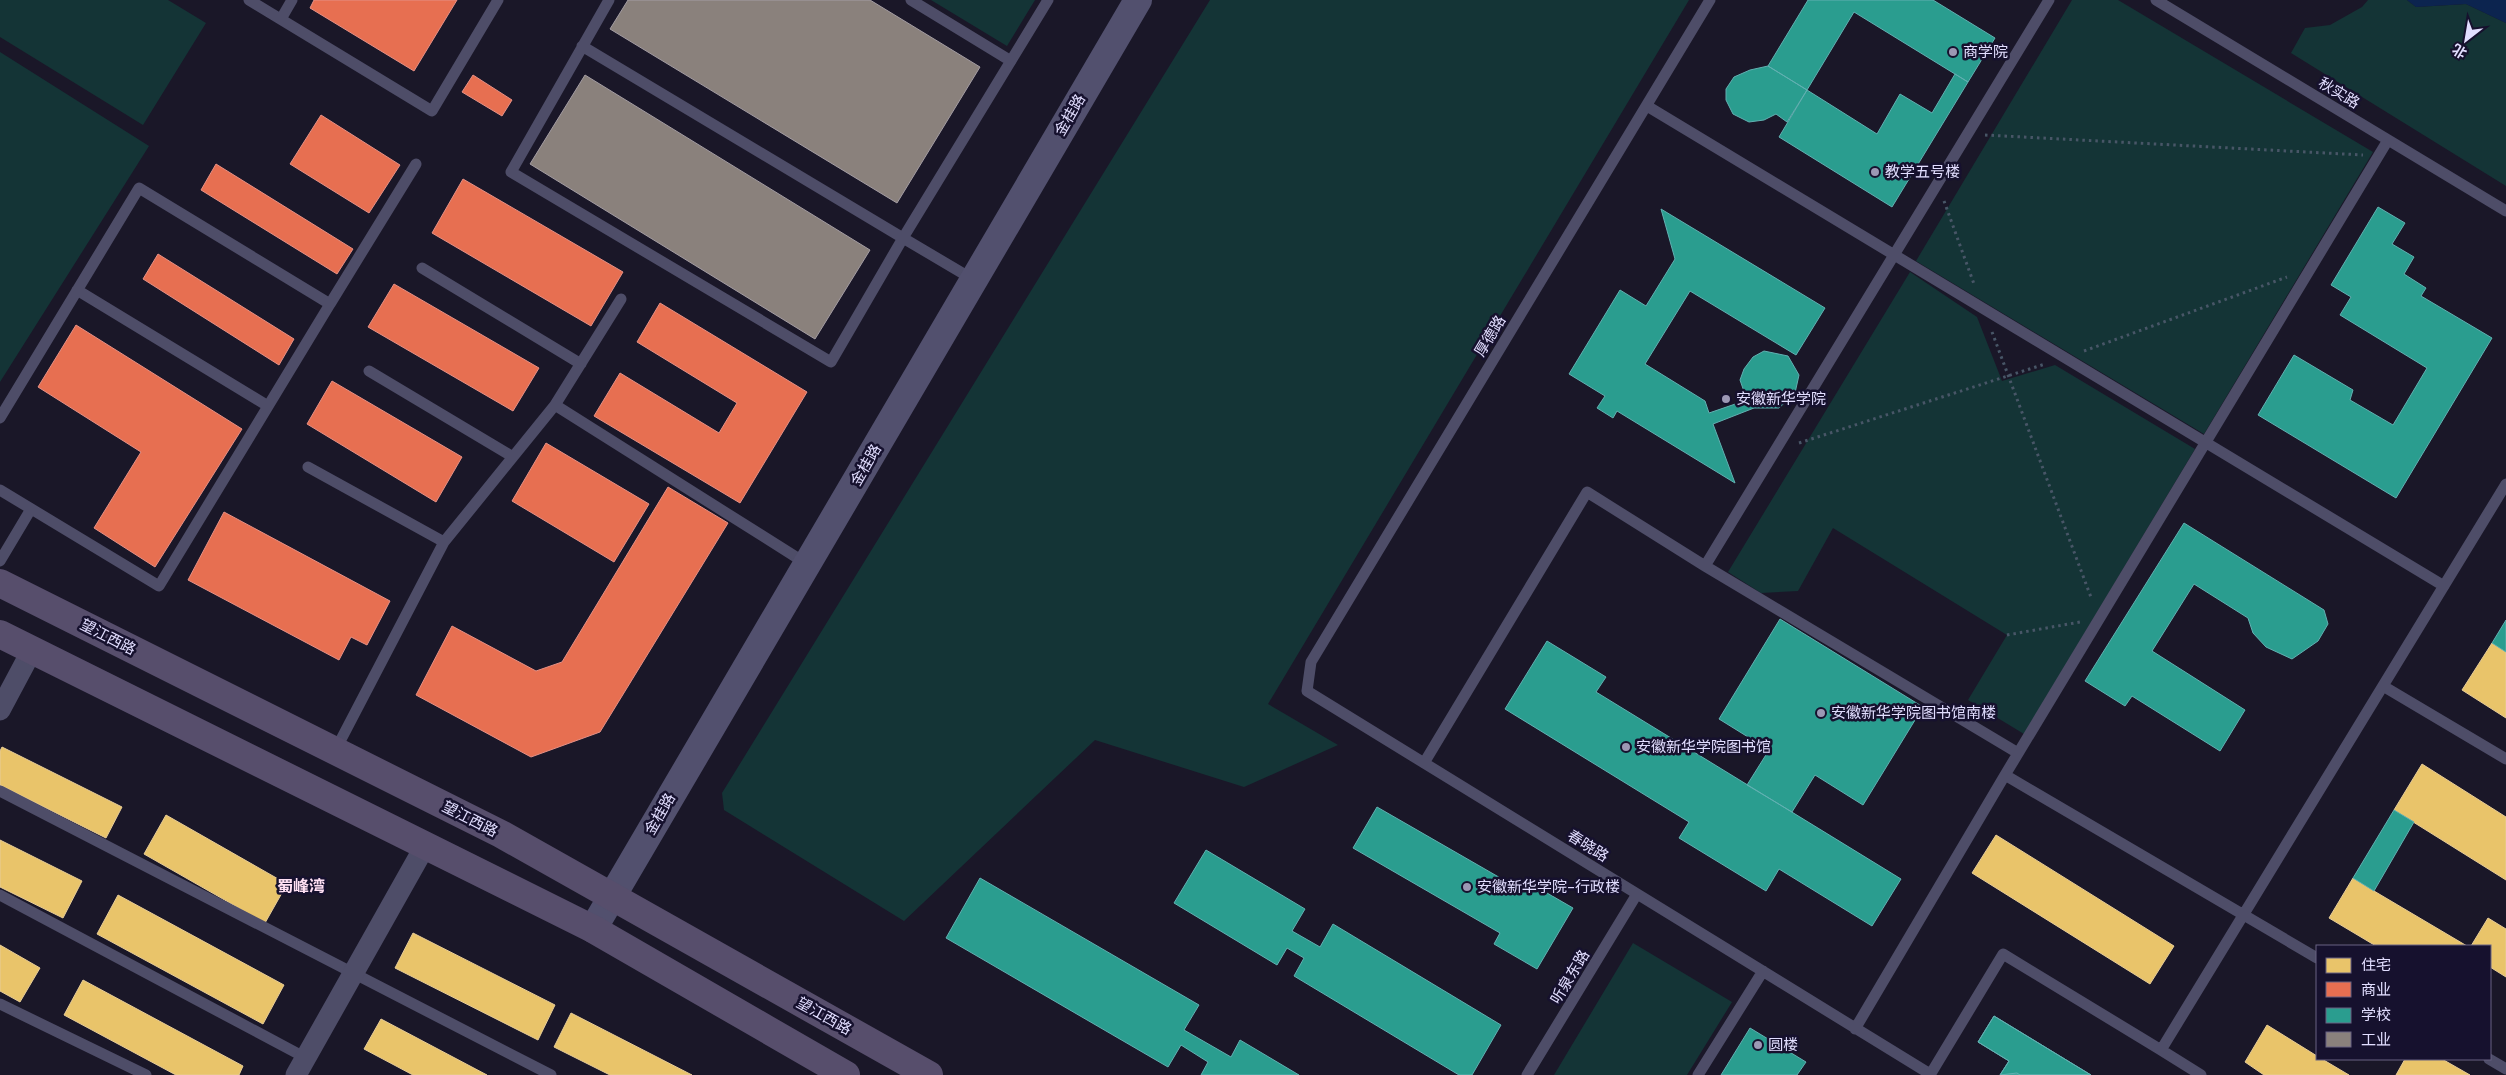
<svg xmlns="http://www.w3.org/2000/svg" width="2506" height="1075" viewBox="0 0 2506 1075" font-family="'DM Sans','Noto Sans SC',sans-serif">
<rect width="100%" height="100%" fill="#1a1728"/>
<path fill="#143436" d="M0 0H168L206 23 143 125 0 37Z
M931 0H1035L1007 46Z
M1210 0H1689L1268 704 1338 745 1244 787 1095 740 904 921 724 810 722 793Z
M2072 0H2118L2373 152 2204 434 1916 261Z
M2368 0H2407L2416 7 2466 4 2506 23V186L2291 53 2305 28 2330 25 2362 7Z
M0 52 149 146 0 382Z
M1910 272 1977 317 2002 381 2055 365 2195 449 2024 734 1968 700 2007 635 1833 528 1798 591 1761 593 1728 572Z
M1633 943 1732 1002 1687 1075H1554Z"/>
<path fill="#0c244f" d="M2407 0H2506V23L2466 4 2416 7Z"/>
<path fill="#e9c46a" stroke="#e7cc97" d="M2492 643 2506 652V718L2462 690Z
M2 747 122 807 106 838 0 785V751Z
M2422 764 2506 817V880L2394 810Z
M166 815 287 884 265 923 144 854Z
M1996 835 2174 946 2150 984 1972 873Z
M0 840 82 881 63 918 0 887Z
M2353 878 2374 891 2467 946H2376L2329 918Z
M118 895 284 985 263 1024 97 934Z
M2488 918 2506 929V977L2490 967V946H2471Z
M413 933 555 1005 538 1040 395 968Z
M0 945 40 968 20 1002 0 991Z
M83 980 243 1066 239 1075H176L64 1015Z
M571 1013 692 1075H610L554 1047Z
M381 1019 487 1075H413L364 1049Z
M2267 1025 2317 1056V1059H2322L2349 1075H2264L2245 1062Z
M2405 1059H2442L2470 1075H2396Z"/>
<path fill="#e76f51" stroke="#e69085" d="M314 0H457L414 71 310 8Z
M473 75 512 100 502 116 462 92Z
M321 115 400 165 369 213 290 164Z
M216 164 353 249 337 274 201 190Z
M463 179 623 272 591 326 432 233Z
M158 254 294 339 279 365 143 279Z
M394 284 539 368 513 411 368 327Z
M660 303 807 392 740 503 594 416 620 373 719 433 737 403 637 342Z
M76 325 242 429 155 567 94 528 141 452 38 387Z
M332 381 462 457 436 502 307 424Z
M546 443 649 504 614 562 512 501Z
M668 487 728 523 600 732 531 757 416 695 452 626 536 671 562 662Z
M224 512 390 601 367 645 351 637 339 660 188 580Z"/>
<path fill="#2a9d8f" stroke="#61b0b1" d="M1808 0H1933L1995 38 1968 82 1854 12 1807 90 1768 66Z
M1768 66 1807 90 1787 122 1776 114 1764 120 1749 122 1733 114 1726 100V89L1734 77 1750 70Z
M1955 74 1968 82 1892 207 1779 137 1807 90 1877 134 1900 94 1932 113Z
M2378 207 2405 223 2392 244 2414 257 2404 274 2426 288 2421 296 2492 338 2396 498 2258 415 2294 355 2353 390 2350 400 2393 425 2427 368 2340 315 2351 297 2331 285Z
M1661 209 1825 308 1796 355 1690 291 1645 364 1705 401 1709 413 1747 400 1740 380 1744 369 1753 357 1764 351 1788 356 1799 375 1795 393 1779 408H1754L1713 424 1735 483 1617 411 1613 418 1597 408 1605 396 1569 374 1620 290 1646 306 1675 259Z
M2184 523 2324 610 2328 624 2318 641 2292 659 2266 647 2253 633 2248 618 2194 584 2152 651 2245 710 2220 751 2132 696 2125 706 2085 681Z
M1780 619 1923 707 1863 805 1815 775 1792 812 1747 785 1769 750 1719 719Z
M2506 620V652L2492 643Z
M1547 641 1606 677 1596 692 1901 879 1872 926 1779 869 1766 891 1679 838 1689 822 1505 709Z
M1377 807 1523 891 1528 882 1573 908 1537 969 1494 944 1500 933 1353 848Z
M2394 810 2414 822 2374 891 2353 878Z
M1206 850 1305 909 1292 931 1320 947 1333 924 1501 1025 1472 1075H1459L1294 976 1304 958 1287 948 1277 965 1174 903Z
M980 878 1199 1005 1184 1030 1231 1057 1240 1040 1299 1075H1201L1208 1062 1181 1045 1168 1067 946 938Z
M1994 1016 2091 1075H2020L2017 1073 2000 1075 2009 1061 1978 1042Z
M1994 1016 2091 1075H2000L2009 1061 1978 1042Z
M1750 1028 1806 1062 1797 1075H1721Z"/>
<path fill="#8a817c" stroke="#a49da3" d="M628 0H870L980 67 897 203 610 29Z
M585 75 870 250 815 339 530 164Z"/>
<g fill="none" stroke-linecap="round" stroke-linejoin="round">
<path stroke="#485667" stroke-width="3" stroke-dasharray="2.5 4" stroke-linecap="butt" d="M1985 135 2363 155
M1944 201 1974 284
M1992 332 2092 600
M2084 351 2287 277
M1799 443 2045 364
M2007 635 2080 622"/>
<path stroke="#4e4d68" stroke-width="11" d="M249 0 432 111 498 0
M911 0 1011 61
M1710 0 1311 662 1307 691 1930 1074
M2156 0 2506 211
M281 19 292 0
M582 46 903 238 831 362 511 172 609 0
M1647 106 2444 586
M422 268 581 364
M974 280 903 238 1048 0
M77 290 268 406
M330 304 416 164
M369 371 513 457
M555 405 621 299
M0 418 139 188 330 304 159 586 0 490
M308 467 444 542
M0 561 31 509
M1705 566 2049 0
M2383 686 2506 759
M335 751 444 542 555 405 807 564
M1424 763 1587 492 1705 566 2018 753
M2005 775 2388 140
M0 791 551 1075
M0 895 306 1058
M0 1004 146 1075
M1855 1029 2005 775 2317 958
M2161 1050 2201 1075
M2489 1059 2506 1069
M1527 1075 1637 894
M1698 1075 1763 971
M1930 1075 2003 954 2161 1050 2506 484"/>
<path stroke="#4e4d68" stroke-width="21" d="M0 710 32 650
M296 1075 425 846"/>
<path stroke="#52506e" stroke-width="28" d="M593 929 1138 0"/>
<path stroke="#574e6c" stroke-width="28" d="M0 583 501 834 929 1075
M0 634 593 929 846 1075"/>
</g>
<g fill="#9c98b4" stroke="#16112e" stroke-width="2">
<circle cx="1953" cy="52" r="5"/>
<circle cx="1875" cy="172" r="5"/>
<circle cx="1726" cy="399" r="5"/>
<circle cx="1821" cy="713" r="5"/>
<circle cx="1626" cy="747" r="5"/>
<circle cx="1467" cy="887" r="5"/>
<circle cx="1758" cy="1045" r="5"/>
</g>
<g text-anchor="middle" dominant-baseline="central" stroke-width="5" stroke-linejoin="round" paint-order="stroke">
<g font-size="15" fill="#e2deff" stroke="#16112e" text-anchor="start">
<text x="1963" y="52">商学院</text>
<text x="1885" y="172">教学五号楼</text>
<text x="1736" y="399">安徽新华学院</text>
<text x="1831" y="713">安徽新华学院图书馆南楼</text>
<text x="1636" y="747">安徽新华学院图书馆</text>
<text x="1477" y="887">安徽新华学院-行政楼</text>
<text x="1768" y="1045">圆楼</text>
</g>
<g font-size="15" fill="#e2deff" stroke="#16112e">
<text transform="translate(2339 93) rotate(31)">秋实路</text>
<text transform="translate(1070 115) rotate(-60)">金桂路</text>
<text transform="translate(1490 336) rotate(-59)">厚德路</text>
<text transform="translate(866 465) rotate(-60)">金桂路</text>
<text transform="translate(108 637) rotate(27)">望江西路</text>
<text transform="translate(660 814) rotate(-60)">金桂路</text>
<text transform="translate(470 819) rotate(27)">望江西路</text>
<text transform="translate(1588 846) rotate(32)">春晓路</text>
<text transform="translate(1570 977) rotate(-59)">听泉东路</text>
<text transform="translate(824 1016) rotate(29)">望江西路</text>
</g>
<g font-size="16" font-weight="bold" fill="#ffe0f3" stroke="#16112e">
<text x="301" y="886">蜀峰湾</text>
</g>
</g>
<rect x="2316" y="945" width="175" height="115" fill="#16112e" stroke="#686382"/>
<rect x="2326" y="958" width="25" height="15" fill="#e9c46a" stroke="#686382"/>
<text x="2361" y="970" font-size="15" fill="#e2deff">住宅</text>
<rect x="2326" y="982" width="25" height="15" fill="#e76f51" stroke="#686382"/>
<text x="2361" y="995" font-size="15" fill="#e2deff">商业</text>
<rect x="2326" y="1008" width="25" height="15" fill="#2a9d8f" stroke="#686382"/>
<text x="2361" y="1020" font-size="15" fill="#e2deff">学校</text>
<rect x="2326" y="1032" width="25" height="15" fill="#8a817c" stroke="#686382"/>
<text x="2361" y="1045" font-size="15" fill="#e2deff">工业</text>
<g transform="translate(2466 40) rotate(211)" stroke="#16112e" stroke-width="4" paint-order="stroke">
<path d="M0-4L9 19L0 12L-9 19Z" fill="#e2deff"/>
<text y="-8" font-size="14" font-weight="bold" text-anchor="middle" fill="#e2deff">北</text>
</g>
</svg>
